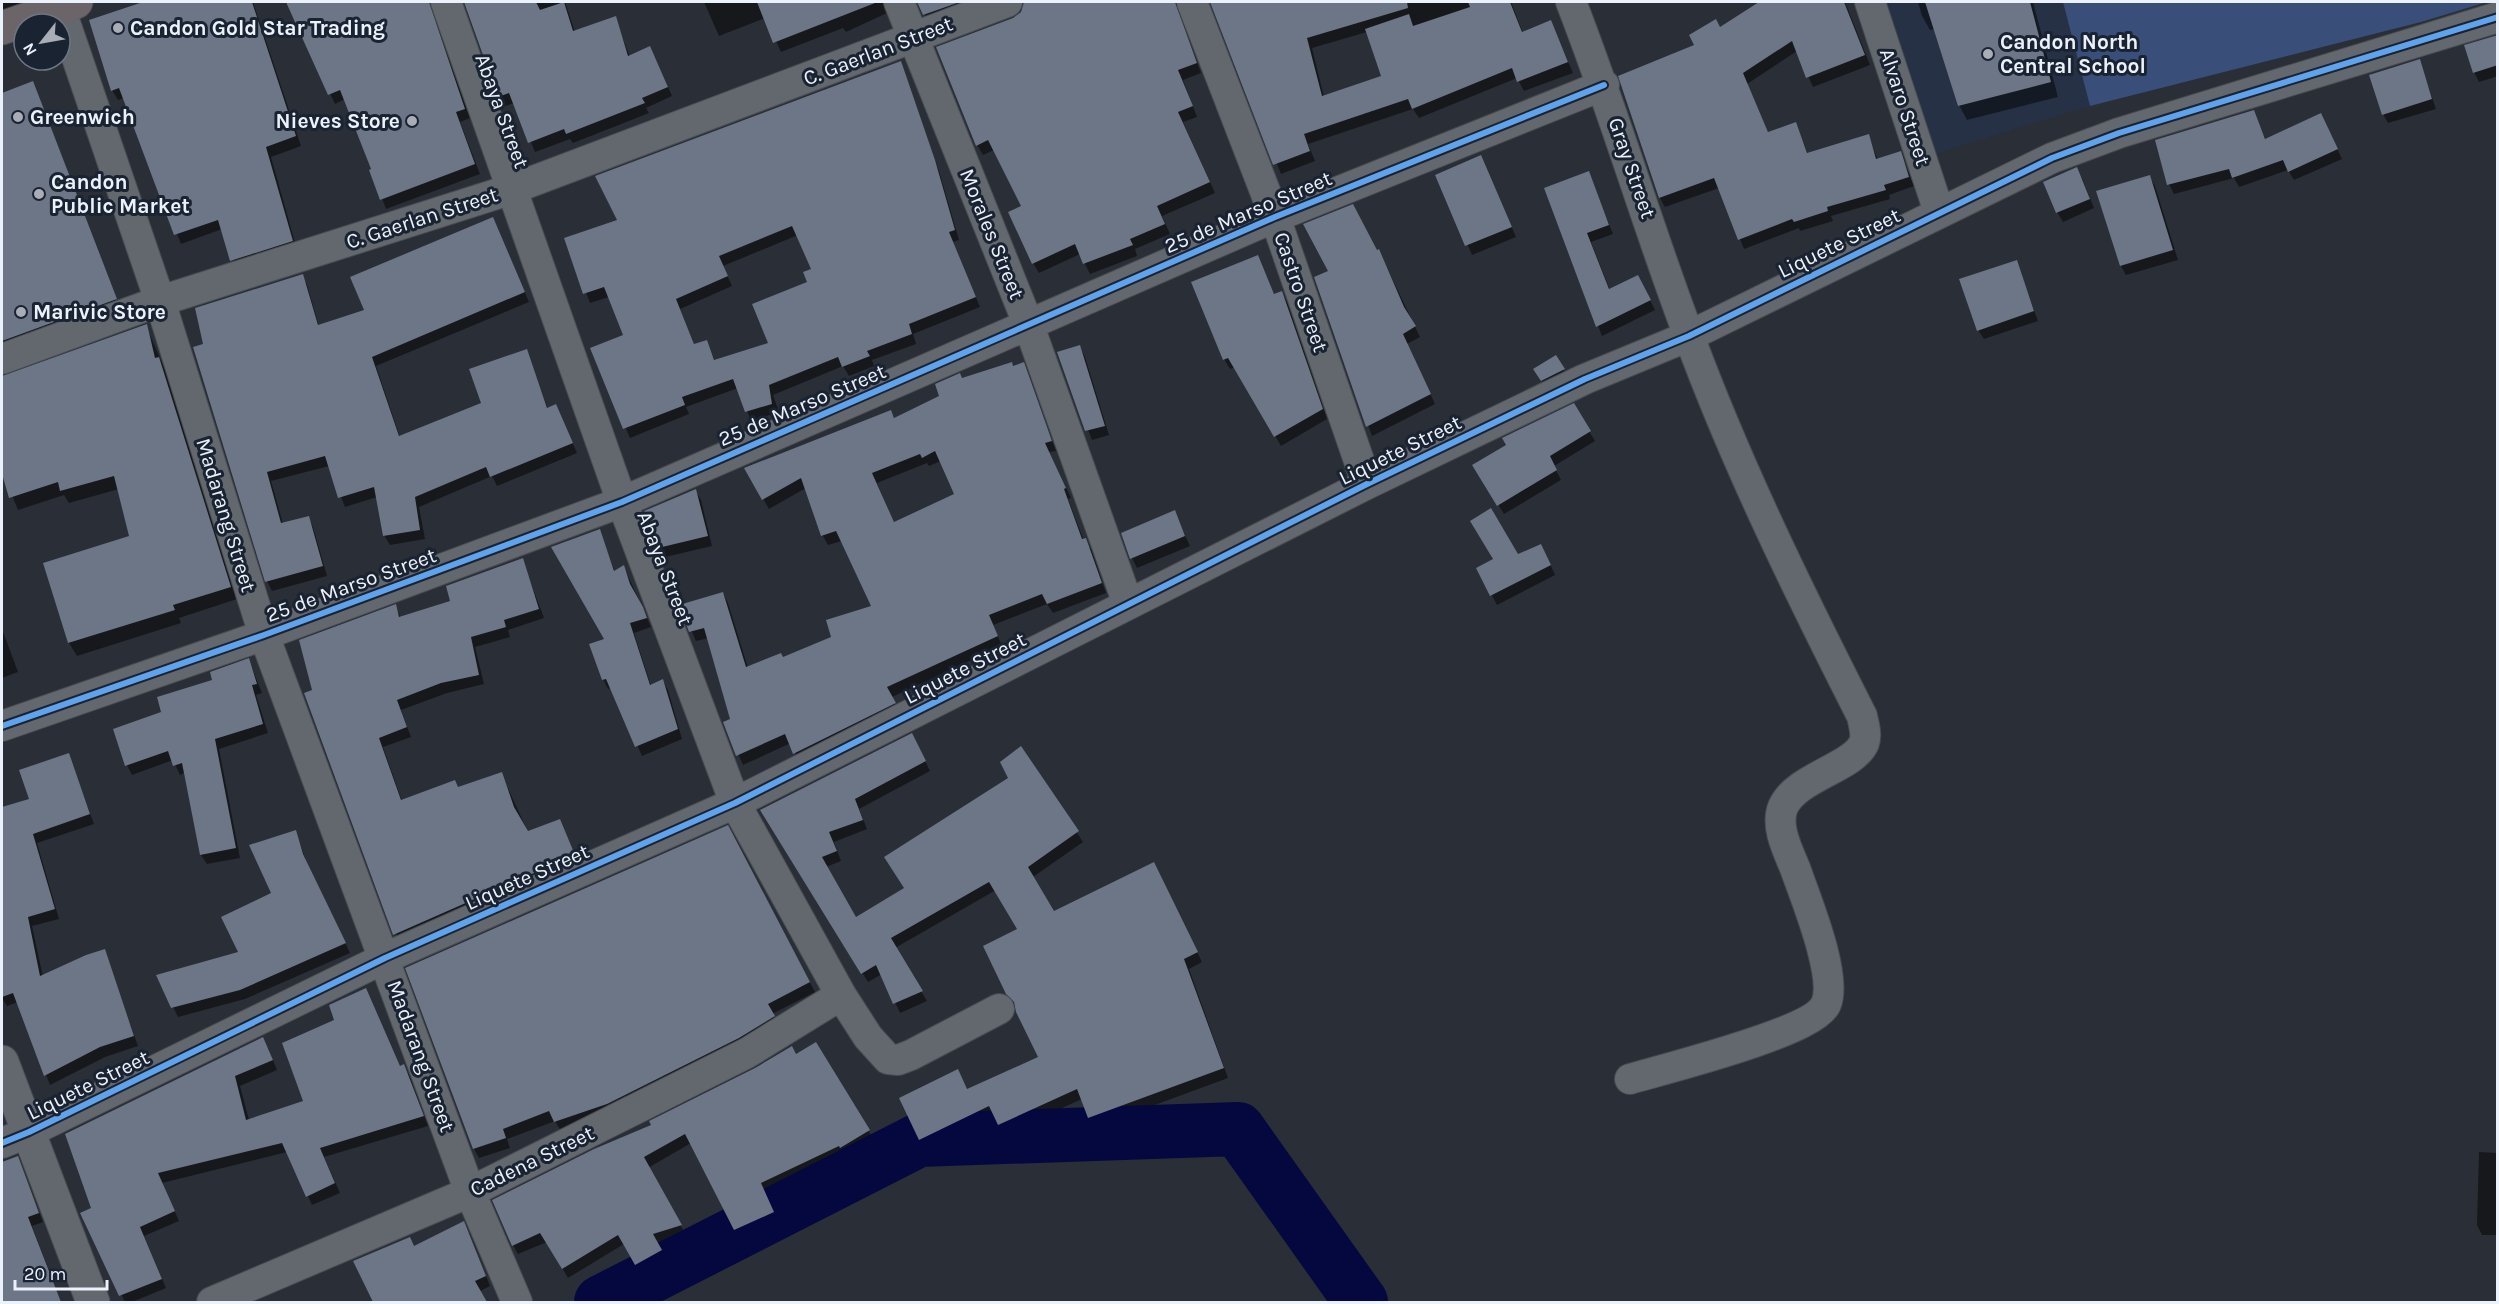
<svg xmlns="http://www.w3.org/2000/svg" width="2499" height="1304" viewBox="0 0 2499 1304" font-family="Karla,sans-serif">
<rect width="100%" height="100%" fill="#2a2e36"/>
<path fill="#273145" d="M1884 2H2063L2090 106 1931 155Z"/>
<path fill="#394e79" d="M2063 2H2487L2421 22 2090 106Z"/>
<path fill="#0007" fill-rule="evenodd" d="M2 2H43L2 17Z
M147 2H253L301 146 271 157 297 250 237 270 222 229 181 244 124 98 118 100 112 90 91 21Z
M288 2H418L425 18 436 24 470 118 460 122 480 174 386 209 345 99 335 104Z
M466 2H565L575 32 615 18 630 57H655L672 96 646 108 649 113 573 143 570 139 535 152 515 103 505 106 499 97Z
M704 2H891L887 13 846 32 843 28 781 52 765 18 719 36Z
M919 2H991L930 25Z
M1025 2H1034L1040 15 1071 2H1179L1182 6 1181 20 1201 73 1183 80 1197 117 1183 122 1215 193 1162 216 1170 234 1135 249 1137 256 1090 274 1080 254 1039 273 1033 263 1023 207 994 150 983 155 977 145 938 48 1021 15Z
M1212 2H1511L1523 33 1551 22 1573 73 1524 91 1517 78 1419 118 1413 109 1308 144 1315 161 1281 174ZM1367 32 1383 77 1324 97 1312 48Z
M1780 2H1845L1870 65 1813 87 1797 51 1747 84 1769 134 1796 124 1808 154 1868 136 1878 160 1900 153 1914 186 1889 195 1890 199 1831 216 1833 221 1800 231 1799 228 1744 249 1719 188 1665 207 1660 198 1697 46 1720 29Z
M1918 2H2033L2058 97 1967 120 1959 105 1936 29 1930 30 1922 16Z
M2498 37V76L2479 82 2474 72Z
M2419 61 2436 109 2388 123 2383 114Z
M900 62 939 171 959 240 953 242 980 307 913 334 916 344 872 360 874 366 849 376 843 366 773 395 779 412 751 421 738 388 686 407 689 414 630 438 592 349 625 336 609 297 590 303 566 239 620 221ZM798 235 813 270 809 282 770 344 715 361 706 342 695 346 680 309 732 286 723 266Z
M33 83 118 306 2 357V95Z
M2253 112 2266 140 2326 125 2342 159 2294 180 2288 170 2239 187 2234 178 2174 194 2169 184Z
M1481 157 1516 237 1472 255 1437 175Z
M1588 173 1613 234 1591 242 1610 290 1643 286 1655 310 1602 336 1546 189Z
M2149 176 2155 186 2178 260 2126 275 2121 266Z
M2082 178 2094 208 2063 222 2057 212Z
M493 218 529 302 376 366 400 437 482 403 526 351 548 409 556 406 577 453 497 486 492 476 419 507 425 539 390 545 384 535 377 497 345 507 329 466 271 481 283 524 308 518 313 527 327 576 272 591 267 581 204 346 302 276 307 285 319 326 366 311Z
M1379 251 1420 337 1407 344 1435 404 1372 436 1316 278Z
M1257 257 1275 296 1282 293 1287 302 1327 419 1281 446 1235 367 1230 369 1224 359Z
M2016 261 2038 321 1984 339 1978 330Z
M146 326 166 372 237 599 179 618 181 623 77 656 69 643 45 564 131 537 119 489 69 503 64 495 18 510 4 476 2 477V377Z
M1080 347 1085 357 1109 435 1092 440 1059 353Z
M1556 357 1569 379 1547 390 1535 369Z
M1023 364 1056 451 1049 452 1071 498 1068 499 1084 541 1091 549 1106 593 1053 613 1047 604 993 625 1002 646 892 697 900 713 800 763 791 743 743 765 725 723 732 720 709 638 696 641 681 606 723 593 728 603 748 668 783 659 833 638 873 607 842 541 828 545 823 536 806 488 769 509 746 469 891 412 895 419 941 397 962 380ZM941 461 956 495 894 523 877 483 927 463 929 466Z
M1573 405 1595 441 1554 466 1561 480 1504 514 1474 466Z
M695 490 701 500 712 546 665 557 659 547Z
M1174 512 1190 546 1137 568 1132 558Z
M599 530 615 572 624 567 651 627 634 633 651 686 663 681 668 690 682 739 642 756 611 688 608 689 603 679 606 640Z
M1546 555 1555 575 1497 605 1478 569 1518 556Z
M522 560 544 618 508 630 510 637 475 647 484 684 447 693 401 710 411 737 383 747 402 801 458 788 501 773 528 832 560 821 579 865 400 944 306 694 314 691 395 606 401 618 452 602Z
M2 629 18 672 2 678Z
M249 660 262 693 256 695 268 733 219 749 240 858 207 864 201 855 184 773 180 775 173 760 132 775 127 765 163 713Z
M917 744 930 771 859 809 867 829 834 842 841 861 826 867 856 919 905 888 1009 778 1021 748 1083 842 1033 877 1054 913 1159 874 1202 962 1189 969 1228 1078 1095 1127 1082 1099 1005 1134 995 1115 926 1149 901 1099 967 1090 1040 1057 1008 993 1019 930 996 890 895 948 927 1001 900 1013 882 974 868 982 762 810Z
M68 755 94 824 37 843 59 919 32 926 43 977 104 951 138 1046 105 1057 50 1085 18 1002 7 1006 2 998V808L31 800Z
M295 832 308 865 350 953 245 999 178 1017 158 976 240 953 273 894Z
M732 837 815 992 772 1014 779 1026 561 1131 555 1121 507 1139 510 1148 479 1158 474 1149Z
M366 990 400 1067 403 1066 409 1075 428 1126 324 1157 340 1193 312 1205 287 1152 162 1183 179 1221 144 1236 166 1288 132 1302H125L82 1213 93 1208 68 1139 268 1048 277 1070 240 1086 249 1120 305 1102 335 1021Z
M816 1044 874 1140 847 1157 765 1193 778 1222 740 1239 691 1143 648 1168 686 1235 657 1244 666 1260 642 1274 624 1244 568 1278 547 1242 518 1254 513 1245 653 1126Z
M2479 1152 2498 1153V1235H2482L2477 1225Z
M17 1158 43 1222 32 1226 61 1302H2V1164Z
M469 1233 490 1286 480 1291 485 1302H443L438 1294 420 1302H375L355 1262Z"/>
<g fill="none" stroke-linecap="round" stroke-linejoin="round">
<path stroke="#04083f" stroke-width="54" d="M601 1302 919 1140 1238 1129 1361 1302"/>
</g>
<path fill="#6c7687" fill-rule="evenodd" d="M143 2H252L296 136 266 147 293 241 230 261 218 220 174 235 119 88 111 91 89 20Z
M286 2H429L465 109 456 112 475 164 380 200 369 170 371 169 340 90 328 95Z
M464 2H536L540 10 564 2 573 31 616 16 628 56 650 46 668 87 642 98 645 103 566 134 564 129 528 143 509 93 498 97Z
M757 2H875V3L773 43Z
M917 2H960L923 15Z
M1024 2H1175L1197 63 1178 70 1193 106 1178 112 1210 182 1157 206 1165 224 1130 239 1133 245 1083 264 1075 244 1032 264 1008 212 1021 206 988 140 976 146 936 47 1013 18 1021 12Z
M1210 2H1407L1408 8 1307 38 1322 96 1381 76 1365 29 1409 14 1413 26 1470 7 1468 2H1510L1522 32 1551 20 1568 62 1517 82 1512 68 1412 109 1408 99 1304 134 1310 151 1273 165Z
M1759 2H1844L1865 55 1806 78 1792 41 1743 73 1768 132 1796 122 1807 153 1869 134 1876 159 1901 151 1909 177 1884 185 1886 190 1827 207 1828 211 1794 222 1792 219 1738 240 1714 178 1659 198 1618 76 1694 45 1689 35 1716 19 1720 27Z
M1925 2H2030L2051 82 1958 106Z
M2498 35V65L2473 73 2464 45Z
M2420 59 2432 99 2382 115 2369 75Z
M901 61 935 160 955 230 949 232 976 297 909 324 912 334 867 351 870 356 842 367 838 357 769 385 772 404 745 412 733 379 682 397 685 405 623 429 590 348 623 335 604 287 583 294 564 238 617 220 595 176ZM792 226 811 269 803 272 807 282 752 304 768 343 714 360 707 340 694 344 676 299 728 276 719 256Z
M33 81 117 299 2 341V93Z
M2254 110 2265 139 2321 113 2338 149 2288 172 2283 160 2232 178 2229 169 2167 185 2155 140Z
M1481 155 1512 227 1465 246 1435 175Z
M2077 167 2090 199 2056 213 2043 182Z
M1589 171 1609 225 1587 233 1609 289 1638 275 1651 300 1596 327 1544 188Z
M2150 175 2173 250 2120 266 2096 191Z
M1353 204 1377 250 1379 249 1404 307 1416 326 1403 334 1431 394 1366 427 1314 277 1328 271 1303 224Z
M493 217 525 292 372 357 399 436 481 403 469 369 527 349 547 408 556 404 573 443 490 477 486 467 415 497 420 530 383 536 374 487 338 498 325 456 267 472 281 523 309 516 323 566 265 582 193 347 203 344 195 308 303 274 318 325 364 310 350 277Z
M1258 255 1274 294 1282 291 1323 409 1274 437 1228 358 1223 360 1191 282Z
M2017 260 2034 311 1977 331 1959 279Z
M147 324 155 358 159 357 231 587 173 605 175 610 68 643 43 563 129 536 114 476 60 491 58 482 9 498 2 474V376Z
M1080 345 1105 426 1085 431 1057 352Z
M1556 355 1565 369 1541 381 1533 369Z
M1012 362 1013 366 1024 362 1052 441 1045 443 1066 488 1064 489 1082 539 1086 538 1102 583 1047 604 1042 594 989 615 998 636 887 687 896 703 793 754 785 734 736 756 723 722 730 719 704 628 689 632 679 605 723 592 746 667 781 653 783 657 831 637 826 620 871 606 836 531 821 536 801 478 762 500 744 468 891 410 894 418 939 396 935 384 960 373 962 378ZM935 451 954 494 894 522 872 473 920 454 922 458Z
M1574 403 1591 431 1550 456 1557 470 1497 506 1472 465 1506 445 1502 438Z
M696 489 708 536 658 548 644 511Z
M1491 508 1518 554 1541 544 1551 565 1490 596 1476 568 1493 559 1470 521Z
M1175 510 1185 536 1130 559 1121 533Z
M600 529 614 571 624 565 630 584 643 607 647 618 630 623 650 685 663 679 678 729 635 747 606 679 602 680 589 644 604 639 551 547Z
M523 558 539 609 504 620 506 627 471 637 479 675 441 683 397 700 407 727 379 738 401 800 455 780 458 787 502 772 514 807 528 831 560 819 575 855 393 935 304 693 312 690 299 640 396 604 399 617 450 601 446 586Z
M249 658 257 684 252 685 263 724 215 739 236 848 200 855 182 763 173 766 168 751 125 766 113 729 161 712 157 697 212 680 210 672Z
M912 733 926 761 855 799 863 820 829 832 837 851 822 857 856 917 904 888 884 857 1008 778 1000 762 1021 746 1079 831 1028 867 1054 911 1154 862 1198 952 1184 959 1224 1068 1088 1118 1077 1089 998 1125 989 1106 919 1140 899 1098 958 1069 967 1089 1038 1057 1016 1012 1014 1002 1006 994 983 946 1017 929 989 882 891 938 923 991 893 1004 876 965 861 974 760 810Z
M69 753 90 814 33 834 55 909 28 917 40 976 86 955 105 949 134 1036 100 1047 44 1076 13 993 2 997V807L29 799 19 770Z
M728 825 810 982 768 1004 775 1016 739 1038 607 1104 554 1122 549 1111 503 1129 506 1138 473 1149 405 968Z
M296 830 303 854 346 943 240 990 171 1008 156 975 238 952 221 917 271 893 249 845Z
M366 988 400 1066 404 1064 424 1116 320 1148 335 1183 306 1197 282 1143 158 1173 175 1211 140 1227 162 1279 119 1296 80 1213 91 1208 65 1134 263 1037 273 1060 235 1076 246 1120 303 1101 282 1043 334 1020 329 1005Z
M816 1042 870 1130 840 1148 839 1146 761 1183 774 1212 734 1230 685 1134 644 1157 682 1225 653 1234 662 1250 635 1265 618 1235 562 1269 540 1233 512 1246 492 1200 594 1149 651 1125 649 1121 755 1068 792 1046 796 1054Z
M18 1156 39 1213 28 1217 61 1302H2V1162Z
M464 1221 486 1276 475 1281 487 1302H373L353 1261 410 1237 414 1246Z"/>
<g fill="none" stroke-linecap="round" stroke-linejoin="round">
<g stroke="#474b52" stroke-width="32">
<path id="street" d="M58 2 160 301 264 635 470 1192 517 1302
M446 2 622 502 735 803 841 995 868 1037 888 1059 898 1060 911 1055 999 1009
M899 2 1029 326 1128 604
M1192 2 1275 217 1367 484
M1571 2C1614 112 1647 225 1689 336 1737 466 1799 592 1862 716 1864 725 1867 735 1864 743 1853 768 1796 777 1783 807 1775 826 1788 851 1795 868 1805 897 1838 976 1826 1004 1814 1032 1664 1069 1630 1079
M1870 2 1939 212
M2 359 160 301 512 189 1007 2
M2 726 264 635 622 502 1275 217 1604 85
M2 1143 29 1132 385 958 735 803 1367 484 1585 379 1689 336 2052 158 2119 133 2498 17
M212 1302 470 1192 747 1053 841 995"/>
</g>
<g stroke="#474b52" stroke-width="35">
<path id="secondary" d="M2 1062 93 1302"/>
</g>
<g stroke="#474b52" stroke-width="35">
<path id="primary" d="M2 28 76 2"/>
</g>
<use href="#street" stroke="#63676e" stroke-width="30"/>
<use href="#secondary" stroke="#63676e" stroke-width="33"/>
<use href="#primary" stroke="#6b656a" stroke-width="33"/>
<g stroke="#1a2332" stroke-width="10">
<path id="cycleway" d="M2 726 264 635 622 502 1275 217 1604 85
M2 1143 29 1132 385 958 735 803 1367 484 1585 379 1689 336 2052 158 2119 133 2498 17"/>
</g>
<use href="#cycleway" stroke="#60a3ed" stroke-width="6"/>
</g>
<g fill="#a8adb7" stroke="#1a2332" stroke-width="2">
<circle cx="118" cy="28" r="6"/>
<circle cx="1988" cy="54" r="6"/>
<circle cx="18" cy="117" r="6"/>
<circle cx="412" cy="121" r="6"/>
<circle cx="39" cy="194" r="6"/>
<circle cx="21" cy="312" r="6"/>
</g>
<g text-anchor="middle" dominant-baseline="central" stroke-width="6" stroke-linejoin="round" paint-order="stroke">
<g font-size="21" font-weight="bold" fill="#ecf2fc" stroke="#1a2332" text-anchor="start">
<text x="130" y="28">Candon Gold Star Trading</text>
<text x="2000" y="42">Candon North<tspan x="2000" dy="24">Central School</tspan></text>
<text x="30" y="117">Greenwich</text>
<text x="400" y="121" text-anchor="end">Nieves Store</text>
<text x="51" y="182">Candon<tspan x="51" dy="24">Public Market</tspan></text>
<text x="33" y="312">Marivic Store</text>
</g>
<g font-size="21" fill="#ecf2fc" stroke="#1a2332">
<text transform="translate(878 51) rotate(-21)">C. Gaerlan Street</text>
<text transform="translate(1905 107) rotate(72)">Alvaro Street</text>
<text transform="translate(502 111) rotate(70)">Abaya Street</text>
<text transform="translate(1632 168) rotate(71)">Gray Street</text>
<text transform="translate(1248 212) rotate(-23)">25 de Marso Street</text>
<text transform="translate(422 218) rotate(-18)">C. Gaerlan Street</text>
<text transform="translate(992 234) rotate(68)">Morales Street</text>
<text transform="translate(1839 243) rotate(-26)">Liquete Street</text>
<text transform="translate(1301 292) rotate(71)">Castro Street</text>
<text transform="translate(802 405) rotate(-23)">25 de Marso Street</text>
<text transform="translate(1400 450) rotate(-26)">Liquete Street</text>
<text transform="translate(226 515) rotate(73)">Madarang Street</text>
<text transform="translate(665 568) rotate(69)">Abaya Street</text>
<text transform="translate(351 585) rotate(-20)">25 de Marso Street</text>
<text transform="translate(965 668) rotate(-27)">Liquete Street</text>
<text transform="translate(527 877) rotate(-24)">Liquete Street</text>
<text transform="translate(421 1056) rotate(70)">Madarang Street</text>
<text transform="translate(88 1085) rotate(-26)">Liquete Street</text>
<text transform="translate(532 1161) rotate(-26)">Cadena Street</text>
</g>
</g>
<rect width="2499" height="1304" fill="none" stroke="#ecf2fc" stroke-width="6"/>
<g transform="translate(42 42) rotate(239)"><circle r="28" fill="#1a2332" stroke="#6e7683" stroke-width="1.5"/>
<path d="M0-4.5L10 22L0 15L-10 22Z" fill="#a8adb7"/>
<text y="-9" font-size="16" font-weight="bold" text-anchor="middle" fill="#ecf2fc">N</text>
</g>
<path d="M15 1280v9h92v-9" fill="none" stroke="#ecf2fc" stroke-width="3"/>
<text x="24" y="1280" font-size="18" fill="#ecf2fc" stroke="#1a2332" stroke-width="4.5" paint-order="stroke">20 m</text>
</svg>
